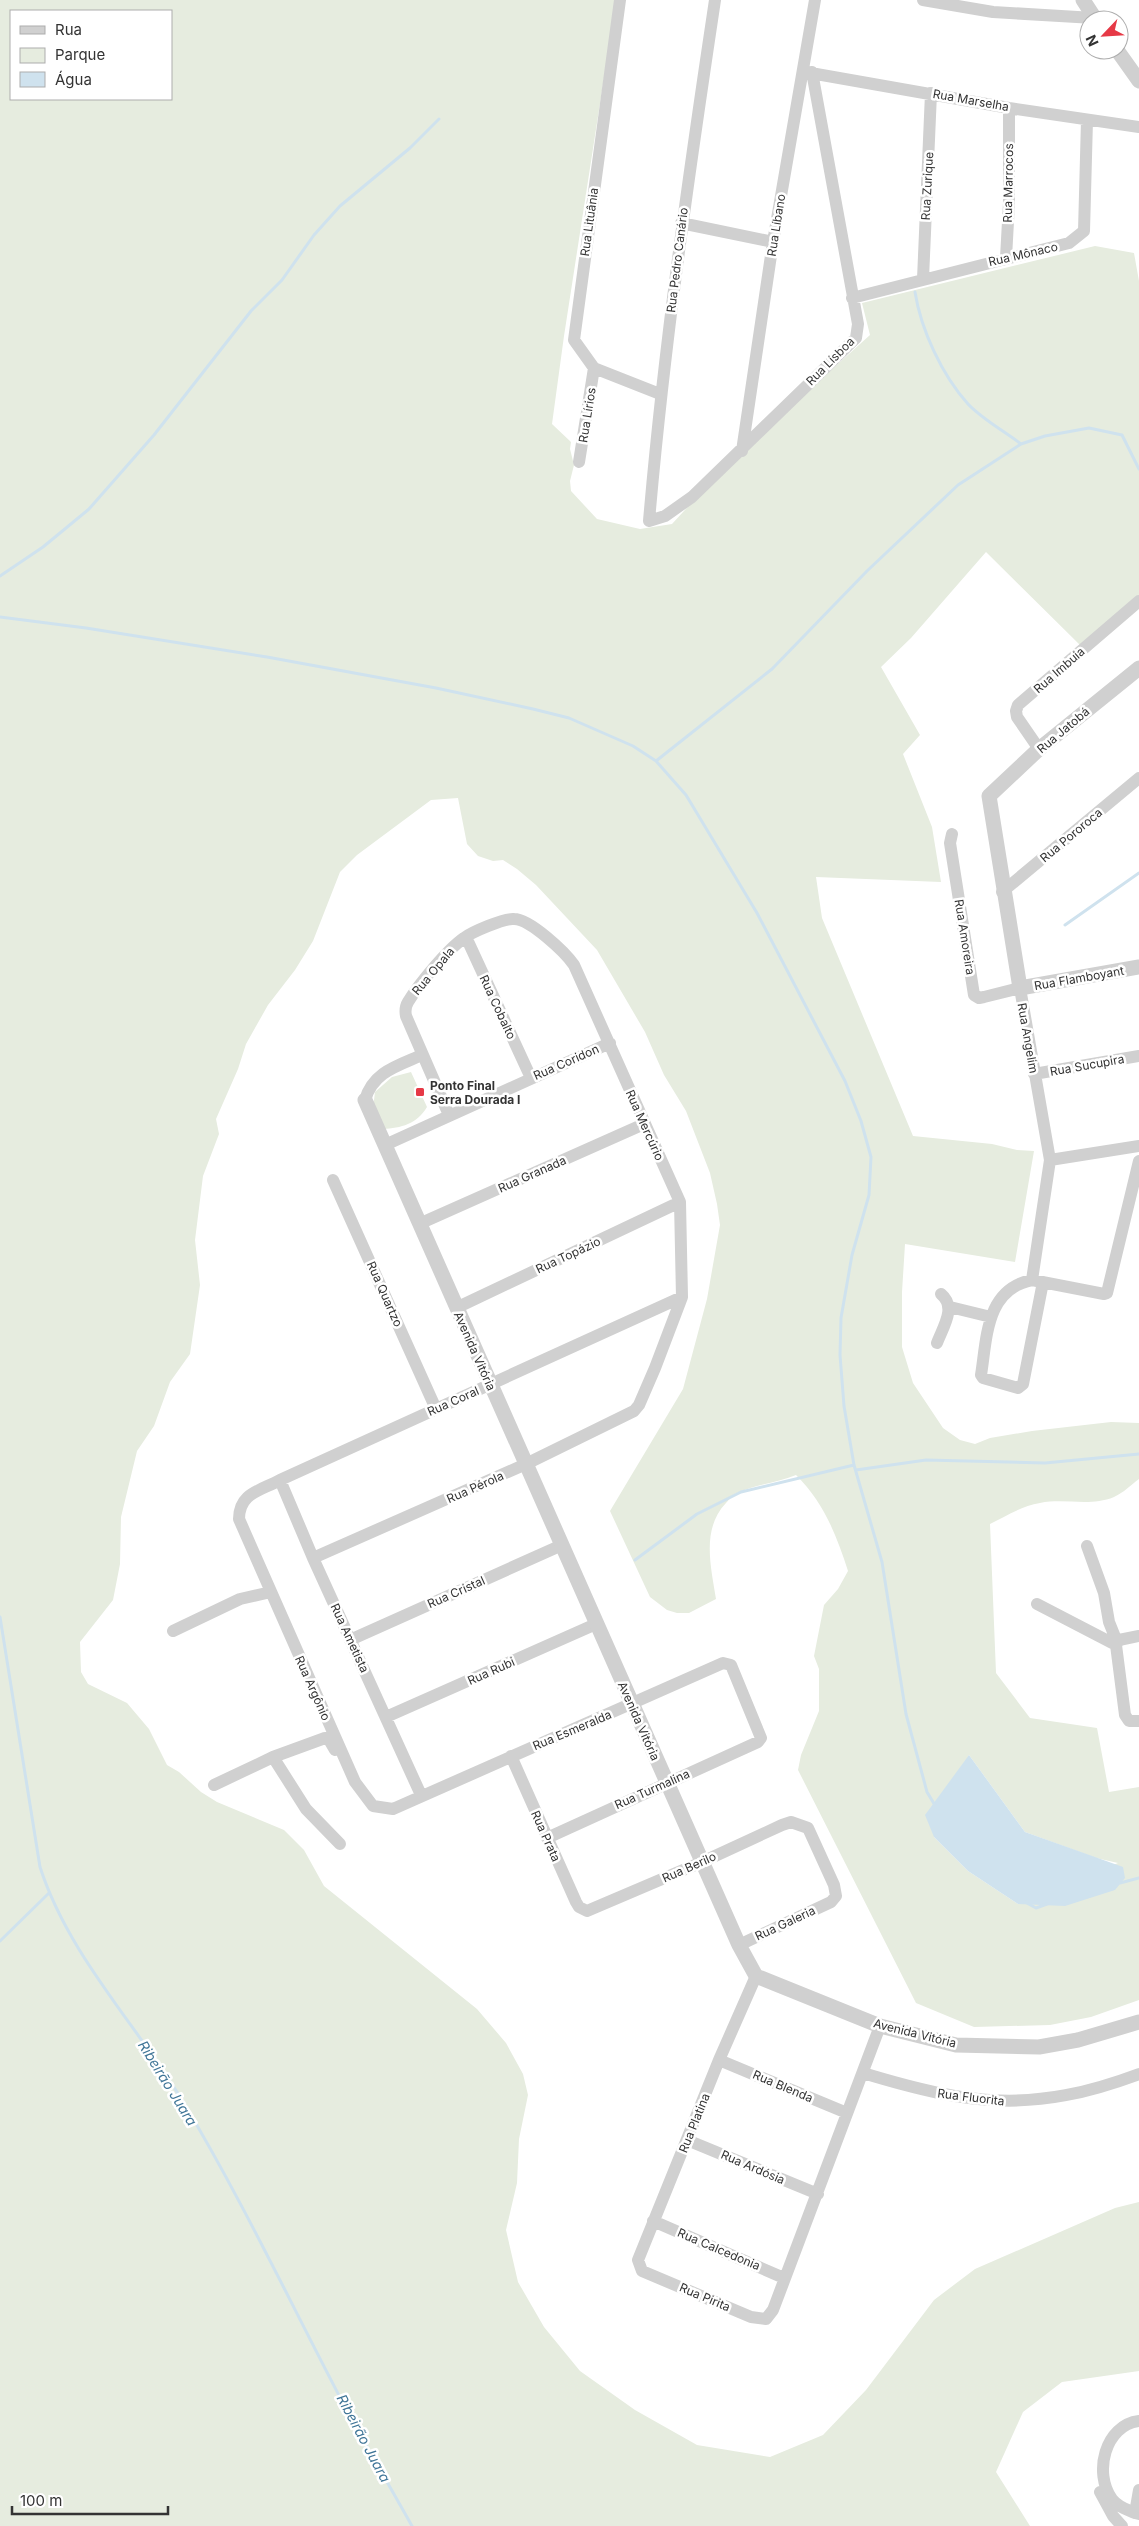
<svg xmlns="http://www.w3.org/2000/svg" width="1139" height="2526" viewBox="0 0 1139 2526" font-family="Inter,sans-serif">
<rect width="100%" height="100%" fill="#fff"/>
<path fill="#e6ecdf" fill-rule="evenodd" d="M0 0H616L564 336 552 424 571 442 570 449 574 465 570 481 571 491 597 519 640 529 672 524 730 461 870 335 862 303 1095 246 1134 253 1139 281V597L1081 646 986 552 911 638 881 667 920 735 903 754 932 827 941 882 816 877 822 918 913 1136 992 1144 1017 1150 1034 1151 1015 1262 905 1244 902 1292V1347L913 1383 943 1428 960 1440 975 1444 990 1438 1032 1431 1111 1422 1139 1423V1479C1131 1485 1123 1493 1114 1497 1090 1507 1065 1498 1040 1503 1022 1506 1006 1516 990 1524L996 1673 1030 1718 1097 1728 1109 1792 1139 1787V2000L1091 2017 1050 2025 974 2027 916 2003 798 1770 801 1755 819 1711V1669L814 1656 824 1605 838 1589 848 1571C836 1534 824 1503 796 1475 777 1483 756 1484 737 1493 733 1494 729 1500 726 1503 701 1529 711 1567 716 1599L689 1613H677L667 1610 650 1597 610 1511 683 1389 707 1299 720 1225 717 1204 710 1173 686 1111 664 1075 645 1032 597 950 536 885 517 869 503 860 493 861 478 856 467 844 458 798 431 800 357 855 340 872 313 941 295 970 268 1005 246 1044 238 1069 216 1119 219 1134 203 1176 195 1240 200 1285 190 1354 170 1382 154 1426 137 1451 121 1517 120 1564 113 1600 80 1642 81 1672 88 1684 127 1703 149 1729 167 1765 179 1772 201 1792 217 1802 284 1830 304 1850 324 1886 477 2009 506 2043 523 2074 528 2095 519 2139 517 2183 506 2230 518 2282 544 2327 580 2371 635 2410 697 2445 770 2457 823 2435 866 2390 934 2300 975 2269 1115 2208 1139 2202V2371L1062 2382 1023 2412 996 2472 1030 2526H0ZM11 11H171V99H11ZM969 1755 1025 1832 1096 1858 1118 1863 1018 1904 968 1871 934 1837Z
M411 1072 427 1107C417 1124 401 1128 383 1129L372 1116 375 1092 392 1077Z"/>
<path fill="#cfe2ee" d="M969 1755 1025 1832 1123 1867 1125 1878 1115 1890 1065 1906 1018 1904 968 1871 934 1837 925 1815Z"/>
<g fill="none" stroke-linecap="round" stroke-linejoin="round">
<path stroke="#cfe2ee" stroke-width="3" d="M915 292C921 330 942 375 968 404 982 419 1004 431 1021 444
M0 576 43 547 89 509 154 435 251 311 282 280 314 235 340 206 410 148 439 119
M0 617 86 628 267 657 436 688 533 709 569 718 633 746 656 761 686 795 757 913 845 1081 861 1121 871 1157 869 1195 852 1255 841 1318 840 1355 844 1406 854 1465 882 1562 906 1714 927 1792 936 1807
M656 761 772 669 867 571 958 485 1021 444 1045 436 1089 428 1122 435 1139 469
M1065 925 1139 873
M856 1470 926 1460 1045 1463 1139 1454
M635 1560 697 1514 741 1492 854 1465
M0 1617 40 1867C68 1954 135 2023 182 2100 241 2198 290 2302 343 2403 365 2444 389 2485 412 2526
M1120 1883 1139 1878
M1025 1902 1036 1908 1047 1904
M0 1941 49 1893"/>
<path stroke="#d0d0d0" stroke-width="12" d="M620 0 574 340 594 368 660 394
M715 0C689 173 664 346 649 521L665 516 692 497 856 338 858 324 812 72
M923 0 993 12 1094 18
M805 72 1009 108 1139 127
M681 223 773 242
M1006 258 1009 203V108
M923 279 931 93
M852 298 1069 243 1084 231 1087 120
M742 451 773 242 815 0
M579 462 594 368
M1039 749 1017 717 1016 711 1018 705 1139 601
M952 834 950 843 974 995 979 998 984 997 1020 988 1050 1160 1032 1280
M1002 892 1139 778
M466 937 531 1078
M1034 1074 1139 1056
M365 1100C373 1072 397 1066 422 1055
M385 1145 610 1043
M1050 1160 1139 1146
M333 1180 436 1409
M419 1224 644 1124
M1043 1282 1023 1384 1018 1388 983 1378 981 1375C987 1337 986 1289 1032 1280L1104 1294 1107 1293 1139 1161
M950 1307 991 1317
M456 1308 680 1202
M937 1343C943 1327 957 1307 941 1294
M280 1480 313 1558 421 1795
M1087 1546 1104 1593 1109 1622 1117 1642
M313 1558 526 1464 634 1411 639 1405 655 1368 682 1297 680 1202 574 965C565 952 530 919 514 919 504 918 472 932 464 938 447 950 419 984 408 1002 405 1007 405 1011 406 1016L449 1115
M1037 1604 1116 1645
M173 1631 240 1599 271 1592
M1139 1636 1119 1640 1116 1645 1125 1715 1129 1721H1139
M350 1640 562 1545
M386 1717 596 1624
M511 1756 576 1902 579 1907 587 1911 702 1862 782 1825 791 1822 808 1828 834 1885 836 1896 831 1902 739 1945
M273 1757 306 1809 340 1844
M214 1785 273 1757 325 1738H328L335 1750
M547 1838 758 1742 761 1738 731 1665 723 1663 393 1809 373 1806 355 1782 239 1519C239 1493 260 1491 280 1480L682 1297
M756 1976 719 2060 638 2260 642 2271 751 2317 766 2319 773 2310 880 2026
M719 2060 847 2113
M863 2073C969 2105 1032 2114 1139 2074
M687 2140 818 2194
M653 2221 784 2278
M1139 2490 1135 2513 1139 2514
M1100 2492 1113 2516 1122 2526
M1135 2513C1126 2509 1118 2507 1112 2499 1093 2473 1105 2425 1139 2421"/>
<path stroke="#d0d0d0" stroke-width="15" d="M1083 0 1096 20
M1117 50 1139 81
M1139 668 1039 749 989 796 1020 988 1139 967
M365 1100 739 1945 756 1976 880 2026 956 2045 1039 2047 1078 2040 1139 2022"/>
</g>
<rect fill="#e63946" stroke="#fff" stroke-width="2" x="415" y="1087" width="10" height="10" rx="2.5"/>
<g text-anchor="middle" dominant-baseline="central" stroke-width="5" stroke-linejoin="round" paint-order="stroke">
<g font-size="12" fill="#333" stroke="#fff">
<text transform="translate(971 100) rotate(10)">Rua Marselha</text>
<text transform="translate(1008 183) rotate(-89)">Rua Marrocos</text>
<text transform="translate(927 186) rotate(-87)">Rua Zurique</text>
<text transform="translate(589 222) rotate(-82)">Rua Lituânia</text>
<text transform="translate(776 225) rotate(-81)">Rua Líbano</text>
<text transform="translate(1023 254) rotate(-13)">Rua Mônaco</text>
<text transform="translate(677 260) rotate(-83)">Rua Pedro Canário</text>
<text transform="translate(830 361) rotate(-45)">Rua Lísboa</text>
<text transform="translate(587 415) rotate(-81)">Rua Lírios</text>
<text transform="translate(1059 670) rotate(-41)">Rua Imbuia</text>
<text transform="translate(1063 730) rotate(-40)">Rua Jatobá</text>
<text transform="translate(1071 835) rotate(-40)">Rua Pororoca</text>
<text transform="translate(965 937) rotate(81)">Rua Amoreira</text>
<text transform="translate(433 971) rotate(-50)">Rua Opala</text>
<text transform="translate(1079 978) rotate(-10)">Rua Flamboyant</text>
<text transform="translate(498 1007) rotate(65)">Rua Cobalto</text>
<text transform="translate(1028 1038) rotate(80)">Rua Angelim</text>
<text transform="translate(566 1062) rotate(-24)">Rua Coridon</text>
<text transform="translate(1087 1065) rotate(-10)">Rua Sucupira</text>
<text transform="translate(645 1125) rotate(66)">Rua Mercúrio</text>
<text transform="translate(532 1174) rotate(-24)">Rua Granada</text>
<text transform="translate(568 1255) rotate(-25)">Rua Topázio</text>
<text transform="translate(385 1294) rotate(66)">Rua Quartzo</text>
<text transform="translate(475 1351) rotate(66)">Avenida Vitória</text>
<text transform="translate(453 1401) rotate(-24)">Rua Coral</text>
<text transform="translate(475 1487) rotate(-24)">Rua Pérola</text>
<text transform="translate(456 1592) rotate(-24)">Rua Cristal</text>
<text transform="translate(350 1638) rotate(65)">Rua Ametista</text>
<text transform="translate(491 1671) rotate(-24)">Rua Rubi</text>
<text transform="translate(313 1688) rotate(66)">Rua Argônio</text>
<text transform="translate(639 1721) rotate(66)">Avenida Vitória</text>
<text transform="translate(572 1730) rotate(-23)">Rua Esmeralda</text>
<text transform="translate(652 1789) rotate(-24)">Rua Turmalina</text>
<text transform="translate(546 1836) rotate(66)">Rua Prata</text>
<text transform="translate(689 1867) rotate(-24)">Rua Berilo</text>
<text transform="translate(785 1923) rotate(-25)">Rua Galeria</text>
<text transform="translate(915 2033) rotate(14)">Avenida Vitória</text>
<text transform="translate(783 2086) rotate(23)">Rua Blenda</text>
<text transform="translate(971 2097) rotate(7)">Rua Fluorita</text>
<text transform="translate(694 2123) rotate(-68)">Rua Platina</text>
<text transform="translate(753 2167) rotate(23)">Rua Ardósia</text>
<text transform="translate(719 2249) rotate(23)">Rua Calcedonia</text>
<text transform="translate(705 2297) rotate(23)">Rua Pirita</text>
</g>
<g font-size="12" font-weight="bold" fill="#333" stroke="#fff" text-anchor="start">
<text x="430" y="1085">Ponto Final<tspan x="430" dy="14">Serra Dourada I</tspan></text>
</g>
<g font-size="14" font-style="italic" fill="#3f7597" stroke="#fff">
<text transform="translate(168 2083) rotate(58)">Ribeirão Juara</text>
<text transform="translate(364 2438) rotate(62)">Ribeirão Juara</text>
</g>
</g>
<rect x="10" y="10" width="162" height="90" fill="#ffffff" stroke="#adadad"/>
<rect x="20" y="26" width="25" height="8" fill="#d0d0d0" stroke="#adadad"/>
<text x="55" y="35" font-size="15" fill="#333333">Rua</text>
<rect x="20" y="48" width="25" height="15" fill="#e6ecdf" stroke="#adadad"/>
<text x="55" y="60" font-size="15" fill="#333333">Parque</text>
<rect x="20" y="72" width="25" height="15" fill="#cfe2ee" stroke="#adadad"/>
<text x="55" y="85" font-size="15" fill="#333333">Água</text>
<g transform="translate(1104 35) rotate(245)"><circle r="24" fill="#ffffff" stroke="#adadad"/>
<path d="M0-4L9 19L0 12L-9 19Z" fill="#e63946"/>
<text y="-8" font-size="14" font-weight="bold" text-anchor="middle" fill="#333333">N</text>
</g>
<path d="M12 2506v8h156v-8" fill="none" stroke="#333333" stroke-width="2.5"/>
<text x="20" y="2506" font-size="15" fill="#333333" stroke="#ffffff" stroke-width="4" paint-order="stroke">100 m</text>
</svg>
